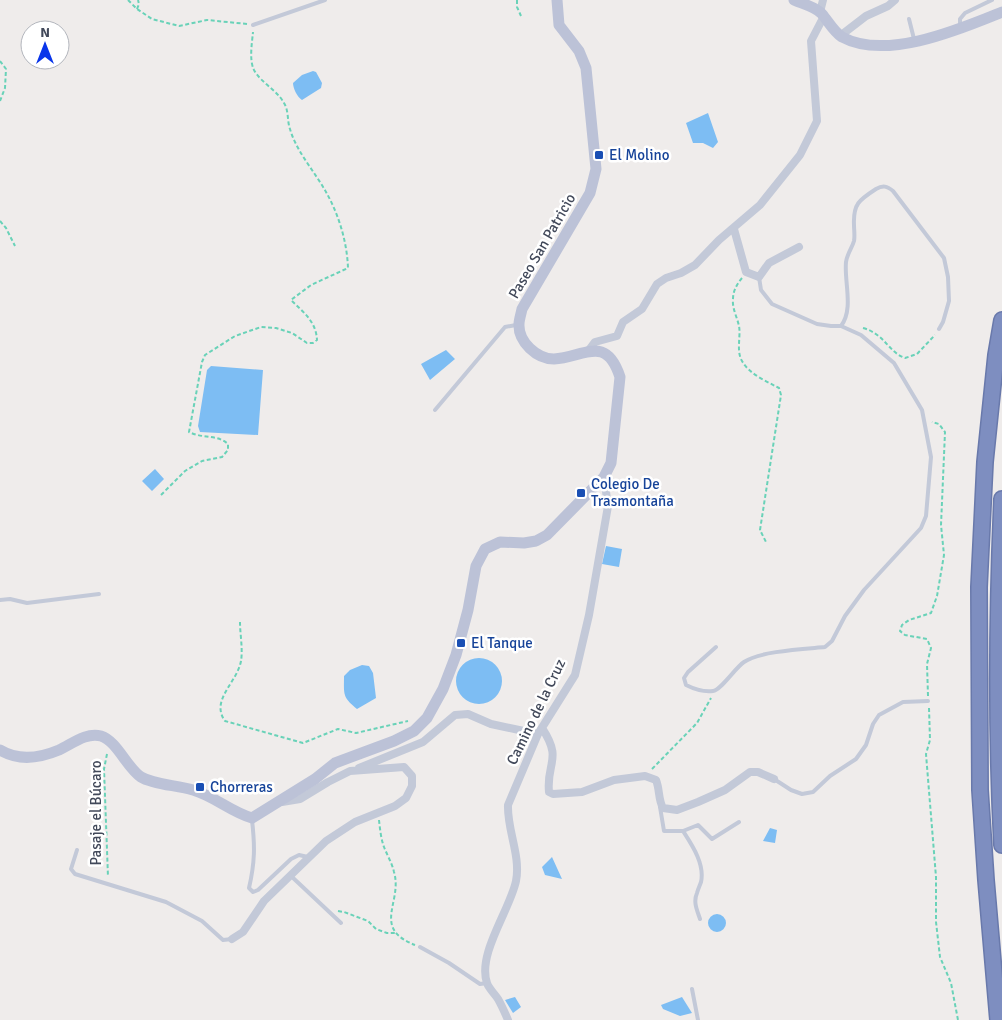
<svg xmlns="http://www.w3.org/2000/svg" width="1002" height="1020" viewBox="0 0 1002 1020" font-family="Signika,sans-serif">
<rect width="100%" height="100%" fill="#efeceb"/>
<path fill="#7dbdf3" d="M313 71 316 72 322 83 321 88 302 100C297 97 293 88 293 83L302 75Z
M708 113 718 142 713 148 703 143H693L686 123Z
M446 350 455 359 430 380 421 364Z
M211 366 263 370 258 435 200 432 198 426 207 370Z
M155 469 164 479 152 491 142 481Z
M606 546 622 549 619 567 602 564Z
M456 681a23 23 0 1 1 46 0a23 23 0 1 1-46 0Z
M362 665 369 666 373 673 376 698 357 709C342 697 344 694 344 676L350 670Z
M770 828 777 830 775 843 763 841Z
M552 857 562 879 545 875 542 867Z
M708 923a9 9 0 1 1 18 0a9 9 0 1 1-18 0Z
M515 997 521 1007 513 1013 505 1000Z
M682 997 692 1013 680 1016 663 1009 661 1005Z"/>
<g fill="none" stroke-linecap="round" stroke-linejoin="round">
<g stroke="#6979ab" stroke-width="18">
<path id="highway" d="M1002 499C997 614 996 730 1002 845
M998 1020 986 880 980 790 979 587 985 462 996 355 1002 320"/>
</g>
<path stroke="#69d2b8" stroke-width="2" stroke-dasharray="4 2.5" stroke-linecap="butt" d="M128 0 137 9 152 19 179 26 207 20 247 24
M517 0V7L521 16
M137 9 139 4 138 0
M0 61 6 69 5 88 0 101
M0 221 6 228 15 246
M742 278C737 284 733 291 733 299 732 308 737 317 739 326 741 336 736 351 742 361 749 374 766 381 779 388L781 395 760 530 766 542
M863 328C885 334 888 352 905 358L917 354 935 335
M161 495 185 471 202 461 222 457 228 450V444C217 434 203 439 189 432L202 362 205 355 235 336 261 327 276 328 292 333 307 343H313L317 340C316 321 303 312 291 300L311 285 348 268C347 242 339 215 326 192 315 172 296 151 290 129 287 121 289 111 284 103 277 90 261 83 254 70 249 60 252 43 253 32
M240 622C240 634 243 649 241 661 237 683 210 700 225 721L303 743 338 729 356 733 408 721
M928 696 927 664 931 648 927 639 905 635 900 631 902 625 909 620 931 613 937 596 944 555 941 525 945 432 939 424 932 422
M929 708 930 740 926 754 936 877V922L940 957 951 983 958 1020
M107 754 104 769 108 877
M652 769 697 723 711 698
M379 820C380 829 381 839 384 847 387 855 392 863 394 872 403 902 371 928 415 945
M338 911 344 912 368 921 376 929 387 933H395"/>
<path stroke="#c3c9d8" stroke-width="4" d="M909 19 914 39
M253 25 325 0
M960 27V19L965 13 992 0
M759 277 761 290 772 304 817 324 831 326H841C854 309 844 282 846 262 847 254 852 248 854 241 855 236 854 230 854 225 853 204 859 200 876 189 883 185 887 186 893 191L944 258 948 277 949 301 943 322 939 329
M435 410 505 327 516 325
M0 600 10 599 27 603 99 594
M716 647 688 672 684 678 686 685C694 689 705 692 713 691 721 690 735 668 744 662 760 651 804 649 825 647L832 641 845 616 864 590 921 528 926 516 931 457 922 410 894 363 861 335 841 326
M774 779 791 790 802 794 813 792 830 776 856 759 866 745 873 724 879 715 903 702 928 701
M660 807 664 831H683L698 825 712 839 739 822
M252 820C255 846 255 862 249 888L253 892 258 890 291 859 299 855 308 857
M683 831C692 845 705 864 701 882 700 885 698 889 697 893 693 902 697 910 700 919
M77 850 71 869 75 874 166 902 202 921 223 940 232 939
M291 876 341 923
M420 947 449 963 480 984 487 983
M692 989 698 1020"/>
<path stroke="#c3c9d8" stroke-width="8" d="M820 12 823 0
M840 36 866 16 888 6 895 0
M734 229 746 272 759 277 769 263 799 247
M589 350 595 342 617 336 623 322 642 309 657 284 666 278 681 273 695 265 719 240 760 205 800 155 817 121 811 41 824 16
M542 728C563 760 546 762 549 792L553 794 582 792 614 780 645 776 656 780C660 790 658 799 663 808L677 810 698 802 725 790 750 772H758L774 779
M359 768 423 742 455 715 468 714 491 724 538 734
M232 939 243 932 264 901 326 841 355 822 395 806 406 798 412 786V776L404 767 350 771 328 782 300 799 282 802
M508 1020C505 1013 502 1006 498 999 495 994 489 989 487 983 477 954 510 910 516 881 521 856 507 830 508 805L538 734 575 675 589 615 608 506 604 477"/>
<path stroke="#bcc2d7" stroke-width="11" d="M794 0C803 4 816 7 822 14 828 21 834 32 842 37 886 61 960 29 1002 12
M0 750C18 761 40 758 59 750 72 744 86 732 101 736 117 741 127 768 141 777 154 785 178 785 193 790 214 796 231 812 252 818L315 779 335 763 394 741 414 731 427 718 443 689 456 655 468 610 476 566 485 549 500 542 524 543 536 541 547 535 604 477 611 463 620 377C606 334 584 357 554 359 537 359 518 342 519 324 519 320 521 314 522 309L590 193 596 169 586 68 579 51 559 25 557 0"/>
<use href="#highway" stroke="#7e8ec0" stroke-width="15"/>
</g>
<g fill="#1a4fb4" stroke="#fff" stroke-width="2">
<rect x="594" y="150" width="10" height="10" rx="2.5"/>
<rect x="576" y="488" width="10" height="10" rx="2.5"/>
<rect x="456" y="638" width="10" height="10" rx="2.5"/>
<rect x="195" y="782" width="10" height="10" rx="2.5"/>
</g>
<g text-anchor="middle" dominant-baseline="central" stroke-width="5" stroke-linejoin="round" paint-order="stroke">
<g font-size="15" fill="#164399" stroke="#fff" text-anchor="start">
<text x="609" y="155">El Molino</text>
<text x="591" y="484">Colegio De<tspan x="591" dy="17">Trasmontaña</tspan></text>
<text x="471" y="643">El Tanque</text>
<text x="210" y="787">Chorreras</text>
</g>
<g font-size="15" fill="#42495a" stroke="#fff">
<text transform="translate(542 246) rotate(-60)">Paseo San Patricio</text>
<text transform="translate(536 712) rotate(-64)">Camino de la Cruz</text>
<text transform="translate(96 813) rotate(-90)">Pasaje el Búcaro</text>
</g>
</g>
<g transform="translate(45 45)"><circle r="24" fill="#ffffff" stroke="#b3b6bd"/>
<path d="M0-4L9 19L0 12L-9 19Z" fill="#0935ea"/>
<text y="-8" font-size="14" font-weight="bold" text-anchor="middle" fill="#42495a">N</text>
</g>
</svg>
